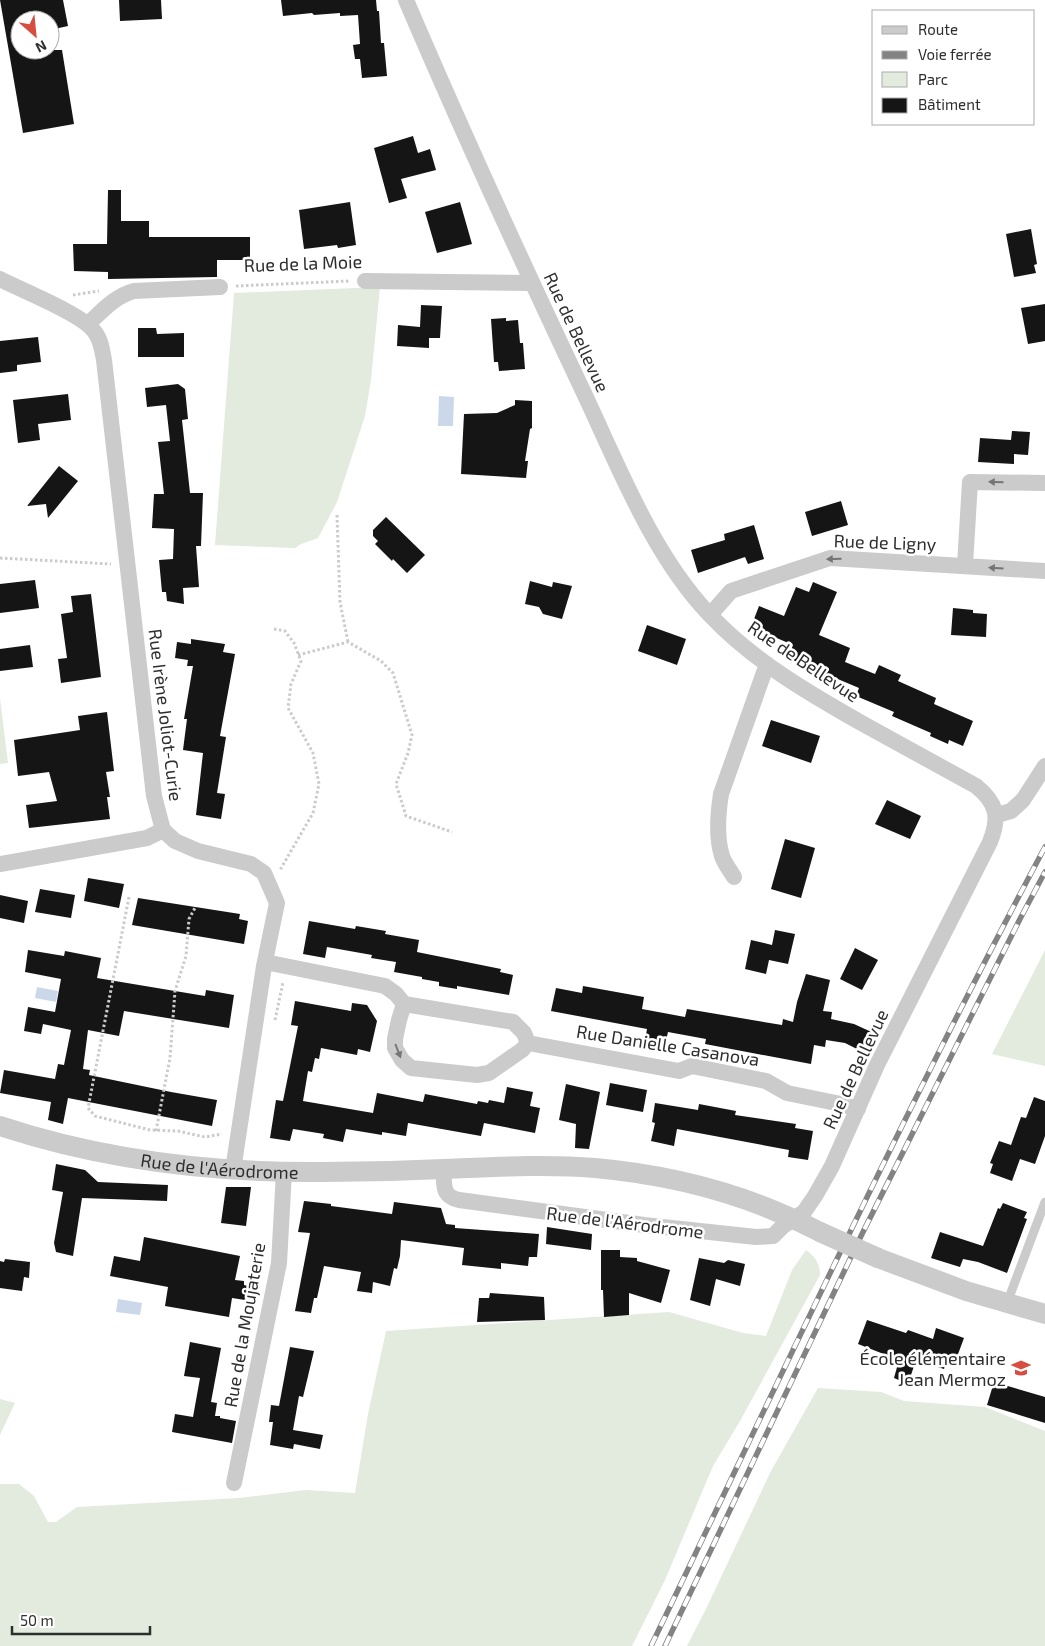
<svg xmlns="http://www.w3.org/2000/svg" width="1045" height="1646" viewBox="0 0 1045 1646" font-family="'Exo 2',sans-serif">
<rect width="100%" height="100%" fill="#fff"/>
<path fill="#e2ebdd" d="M380 287 371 380 365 416 337 502 318 538 301 544 295 548 215 545 234 293Z
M0 698 8 763 0 764Z
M1045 950V1066L992 1054Z
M806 1250C815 1257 820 1263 820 1275L740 1421 713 1466 665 1580 632 1646H0V1484H19L34 1496 48 1522H56L77 1507 239 1498 306 1490 355 1493 368 1414 386 1331 669 1312 743 1333 766 1336 792 1270Z
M818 1388 881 1392 904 1401 985 1407 1045 1431V1646H687L706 1609 771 1471Z
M0 1399 15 1403 0 1435Z"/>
<path fill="#cbd8e9" d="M439 396 454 397 453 426H438Z
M37 987 58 991 56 1002 35 998Z
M118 1299 142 1303 140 1315 116 1312Z"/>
<path fill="#151515" d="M0 0H63L68 26 50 30V20H20V50H62L74 124 23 133Z
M119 0H161L162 19 120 21Z
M281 0H376L377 11H379L381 43H384L387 76 362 78 360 59H355L353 45 360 44 358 15 340 16V13L314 15 312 13 283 16Z
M413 136 418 153 430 149 436 170 401 179 407 198 389 203 374 148Z
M108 190H121V221H149V237H250V260H217V277L108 279V272L74 271 73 244H107Z
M350 202 356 245 338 248 337 245 304 249 299 210Z
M460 202 472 244 437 253 425 212Z
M1031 229 1037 264 1034 265 1036 273 1014 277 1006 234Z
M1045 304V341L1028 344 1021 308Z
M421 305 442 306 440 338H429V348L397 346 398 325 420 327Z
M506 318V321L518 320 520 343H523L525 369 499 371 498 362H494L491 319Z
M138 328H156L157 334 184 333V357H138Z
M38 337 41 362 17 365V371L0 373V341Z
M178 384 185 389 188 419 182 420 190 493H203L201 546H196L199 587 183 588 184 604 167 601 166 592H162L159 560 173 559 174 529 152 528 154 494H164L158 442 170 441 166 405 147 407 145 388Z
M68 394 71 420 38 424 40 440 18 443 13 400Z
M515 400 532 401V428L530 429 525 461H528L526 478 461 474 464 414 497 413 515 405Z
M1012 431 1030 432 1028 455 1014 454V464L978 462 980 438 1011 440Z
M59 466 78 481 48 518 46 504 27 506Z
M841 501 848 525 812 536 805 512Z
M386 517 425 555 407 573 393 559 392 561 375 544 378 541 373 536V530Z
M754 525 764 559 748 564 745 557 698 573 691 550 725 540 724 534Z
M35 580 39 608 0 613V584Z
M530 581 552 587 553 582 572 586 562 619 543 614 539 607 525 604Z
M813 582 837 592 819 635 850 648 845 662 875 674 879 665 901 675 898 681 936 698 934 704 973 721 963 746 949 740 948 744 930 736 931 733 892 716 894 712 856 696 859 688 788 658 793 645 751 627 759 606 784 616 796 587 809 592Z
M91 594 101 677 61 683 58 659 67 658 61 614 73 612 71 596Z
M953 608 973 610V613L987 614 986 637 951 635Z
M647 625 686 639 677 665 638 651Z
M191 639 225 644 223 652 235 654 220 736 226 737 217 793 225 794 221 819 196 815 203 753 183 750 187 719H184L193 666H187L188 660 175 658 177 642 191 644Z
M30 645 33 667 0 671V649Z
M107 712 114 771 106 772 110 797H107L110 819 29 828 26 805 57 801 49 772 18 776 14 740 80 730 78 716Z
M771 720 820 736 811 763 762 746Z
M887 800 921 816 910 839 875 824Z
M785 839 815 848 801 898 771 889Z
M88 878 124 884 119 908 84 901Z
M40 889 75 895 71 918 35 912Z
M0 895 28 901 24 923 0 918Z
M138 898 240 914 239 919 248 921 244 944 132 925Z
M309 921 355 929 356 926 386 931 385 934 419 940 417 952 501 969 500 972 513 975 509 995 457 986V989L439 986V982L422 979V977L394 972 396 962 371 958 372 955 327 947 325 958 303 954Z
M775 930 795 934 788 964 769 960 766 974 745 969 751 940 772 945Z
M855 948 878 960 862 990 840 979Z
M28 950 64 956 65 951 101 958 97 978 205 996 206 990 234 995 229 1028 124 1011 119 1036 88 1030 83 1069 90 1070 89 1075 171 1092 217 1100 212 1126 68 1098 63 1124 48 1120 51 1102 0 1093 4 1070 55 1079 58 1064 64 1065 71 1030 43 1024 41 1034 24 1031 28 1007 55 1012 61 979 25 972Z
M806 974 830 980 823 1011 832 1012 831 1019 854 1024 878 1035 869 1055 845 1043 826 1040 825 1047 814 1045 811 1064 705 1044 706 1039 668 1032 664 1050 644 1046 647 1029 551 1011 556 988 582 993 583 986 644 997 642 1009 685 1017 687 1009 782 1025 783 1019 793 1022 797 1002Z
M295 1001 351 1011 352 1003 367 1005 377 1021 370 1052 358 1049 357 1055 321 1048 319 1059 315 1058 312 1072 308 1071 303 1101 373 1113 377 1093 423 1102 425 1094 477 1104 478 1101 488 1103 489 1100 504 1103 507 1087 533 1092 530 1106 540 1108 535 1133 484 1123 481 1136 408 1123 406 1136 382 1132V1135L346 1129 343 1142 323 1138 324 1134 293 1129 290 1141 270 1138 276 1100 283 1101 298 1026 291 1025Z
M610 1083 647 1090 643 1112 606 1105Z
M566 1084 600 1092 589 1149 575 1148 576 1124 559 1120Z
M1034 1097 1045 1101V1136L1035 1164 1020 1159 1012 1181 990 1173 993 1164 990 1163 999 1141 1011 1145 1021 1117 1026 1118Z
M655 1103 698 1110 699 1104 736 1111 735 1115 796 1124 795 1128 813 1131 808 1160 788 1157 789 1150 677 1129 674 1146 651 1141 655 1123 652 1122Z
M56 1164 85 1170 98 1182 168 1185 167 1201 82 1198 73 1256 56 1252 54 1243 63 1192 52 1190Z
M226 1187H251L246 1226 221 1223Z
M304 1201 331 1204V1206L392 1214 394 1202 441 1208 446 1224 455 1225V1228L539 1234 537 1257H529L528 1266 501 1263V1269L462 1265 464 1248 401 1240 400 1256 397 1269 394 1268 390 1286 373 1282 372 1293 357 1291 361 1272 324 1266 317 1298H314L311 1313 295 1311 310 1233 298 1232Z
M1003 1203 1027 1212 1024 1218 1027 1219 1007 1273 978 1262 963 1259 960 1267 931 1258 940 1232 983 1246 998 1208 1000 1209Z
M547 1227 592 1234 591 1250 546 1244Z
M144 1237 240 1256 235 1280 244 1281V1285L248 1286 245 1300 232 1298 229 1317 165 1306 168 1287 110 1276 114 1256 140 1261Z
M601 1250H620V1257L637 1258V1261L670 1270 661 1303 629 1293V1315L604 1317 603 1290H601Z
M699 1258 724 1263 728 1260 745 1264 740 1286 716 1279 710 1306 690 1300Z
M5 1259 30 1262 29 1278 24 1277 22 1291 0 1288V1261L4 1262Z
M490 1293 544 1297 545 1320 477 1322 479 1298H489Z
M867 1320 906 1333 908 1330 933 1339 936 1328 964 1338 954 1365 946 1363 944 1369 916 1360 908 1384 894 1378 899 1360 858 1344Z
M190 1342 221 1348 211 1402 217 1403 215 1416H220V1418L236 1421 232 1443 172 1432 175 1414 193 1417 200 1378 184 1376Z
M290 1347 314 1351 303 1397 299 1396 293 1430 323 1435 320 1449 294 1444 293 1449 270 1445 273 1422H269L271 1405 279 1406Z
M994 1382 1045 1397V1423L987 1405Z"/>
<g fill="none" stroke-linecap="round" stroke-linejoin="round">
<path stroke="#cbcbcb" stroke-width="3" stroke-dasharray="2.5 2.5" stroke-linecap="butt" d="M236 286 349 281
M73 295 99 291
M337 515 340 602 348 642
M0 558 111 564
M274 629 285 631 294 643 301 661 291 684 288 708 313 753 319 784 313 813 280 870
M298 655 348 642 381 661 393 673 412 735 408 753 396 784 406 816 452 832
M129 897 88 1108 95 1116 150 1130 178 1131 205 1137 222 1134
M275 1020 283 982
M156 1131 170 1058 175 991 186 956 189 919 196 906"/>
<path stroke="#cbcbcb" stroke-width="9" d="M1007 1303 1045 1202"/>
<path stroke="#cbcbcb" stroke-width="16" d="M406 0C462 131 522 262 583 391 618 465 652 554 709 614 753 661 810 694 865 725 902 745 939 766 976 786 997 803 1000 817 990 842L877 1065 832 1166 815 1196 804 1212 783 1226 773 1236 756 1237 644 1225 459 1200C441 1196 445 1185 443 1169
M0 279C21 290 82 314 94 331 101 339 102 350 104 360L154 796 163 830 175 841 198 851 251 864 264 873 277 903 264 966 233 1170
M365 281 532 283
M88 324C102 311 115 296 134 291L220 287
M965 565 970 482 1045 483
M710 615 731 591 830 558 1045 571
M997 815 1011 811 1023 800 1045 766
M0 864 147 838 163 830
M734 877C730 870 724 863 722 856 716 837 718 813 721 794L767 664
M265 962 385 986 396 994 404 1004 513 1022 524 1033 528 1043 679 1071 692 1066 766 1081 787 1093 841 1104 858 1109
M404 1004 399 1020 395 1039V1048L402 1060 411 1068 477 1075 489 1073 522 1050 528 1043
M234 1483 279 1263 284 1172"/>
<g stroke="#cbcbcb" stroke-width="20">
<path id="s1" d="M0 1126C103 1160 215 1173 323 1172 363 1172 404 1171 444 1169 494 1167 545 1164 595 1168 674 1175 750 1195 820 1232"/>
<path d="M878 1258 966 1291 1045 1314"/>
</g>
<g stroke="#838383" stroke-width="5.5">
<path id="rail" d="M651 1646C780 1379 905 1109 1045 847
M665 1646 862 1234 1021 917 1045 872"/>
</g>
<use href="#rail" stroke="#fff" stroke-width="4" stroke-dasharray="11" stroke-linecap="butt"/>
<path stroke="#cbcbcb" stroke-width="20" d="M820 1232 878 1258"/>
</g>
<defs><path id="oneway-solid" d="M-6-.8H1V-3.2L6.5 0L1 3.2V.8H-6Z" transform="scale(1.25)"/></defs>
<g fill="#757575">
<use href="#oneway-solid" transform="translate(996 482) rotate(-179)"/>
<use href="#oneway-solid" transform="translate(834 559) rotate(178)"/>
<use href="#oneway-solid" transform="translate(996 568) rotate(-176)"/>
<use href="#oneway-solid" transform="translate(398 1051) rotate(69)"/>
</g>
<defs>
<g id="school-bare" transform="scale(1.5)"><path d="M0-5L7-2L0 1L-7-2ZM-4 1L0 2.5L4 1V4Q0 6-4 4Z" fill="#d74d3f" stroke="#fff" stroke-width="2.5" paint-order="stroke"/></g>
</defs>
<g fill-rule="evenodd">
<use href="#school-bare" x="1021" y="1368"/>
</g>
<g text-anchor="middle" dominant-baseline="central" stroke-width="5" stroke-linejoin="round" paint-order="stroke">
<g font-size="18" fill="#2e2e2e" stroke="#fff">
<text transform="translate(303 263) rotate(-2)">Rue de la Moie</text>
<text transform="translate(577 332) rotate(65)">Rue de Bellevue</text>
<text transform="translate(885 542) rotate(2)">Rue de Ligny</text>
<text transform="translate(804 661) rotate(34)">Rue de Bellevue</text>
<text transform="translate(166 715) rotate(83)">Rue Irène Joliot-Curie</text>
<text transform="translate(668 1045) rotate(9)">Rue Danielle Casanova</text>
<text transform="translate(855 1069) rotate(-65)">Rue de Bellevue</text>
<text stroke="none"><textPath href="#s1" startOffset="224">Rue de l'Aérodrome</textPath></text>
<text transform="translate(625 1222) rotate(7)">Rue de l'Aérodrome</text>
<text transform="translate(244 1325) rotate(-80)">Rue de la Moujaterie</text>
</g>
<g font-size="18" fill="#2e2e2e" stroke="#fff" text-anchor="end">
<text x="1006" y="1358">École élémentaire<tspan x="1006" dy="21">Jean Mermoz</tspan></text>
</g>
</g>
<rect x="872" y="10" width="162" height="115" fill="#ffffff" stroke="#ababab"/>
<rect x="882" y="26" width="25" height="8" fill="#cbcbcb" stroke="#ababab"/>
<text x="918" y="35" font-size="15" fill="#2e2e2e">Route</text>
<rect x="882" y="51" width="25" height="8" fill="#838383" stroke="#ababab"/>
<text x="918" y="60" font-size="15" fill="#2e2e2e">Voie ferrée</text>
<rect x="882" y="72" width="25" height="15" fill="#e2ebdd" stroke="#ababab"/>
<text x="918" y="85" font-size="15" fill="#2e2e2e">Parc</text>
<rect x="882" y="98" width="25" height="15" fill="#151515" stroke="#ababab"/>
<text x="918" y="110" font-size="15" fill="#2e2e2e">Bâtiment</text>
<g transform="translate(35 35) rotate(153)"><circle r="24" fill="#ffffff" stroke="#ababab"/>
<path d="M0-4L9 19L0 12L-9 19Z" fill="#d74d3f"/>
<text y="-8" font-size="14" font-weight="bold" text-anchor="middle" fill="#2e2e2e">N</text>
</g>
<path d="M12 1626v8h138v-8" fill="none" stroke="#2e2e2e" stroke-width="2.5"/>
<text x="20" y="1626" font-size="15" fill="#2e2e2e" stroke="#ffffff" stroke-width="4" paint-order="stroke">50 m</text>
</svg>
